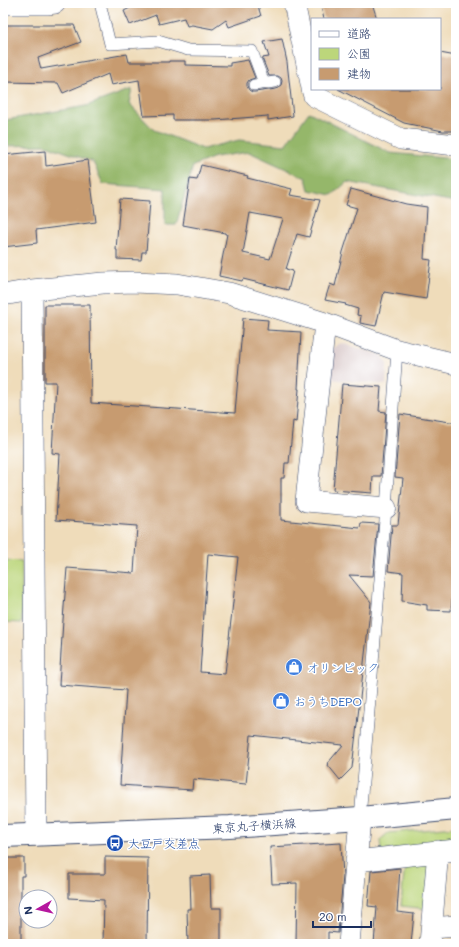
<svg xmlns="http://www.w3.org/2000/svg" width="459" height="947" viewBox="0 0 459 947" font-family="Mali,'Klee One',sans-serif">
<rect width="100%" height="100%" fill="#fff"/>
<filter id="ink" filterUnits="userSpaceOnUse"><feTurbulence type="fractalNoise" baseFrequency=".025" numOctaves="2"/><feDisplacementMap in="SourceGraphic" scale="8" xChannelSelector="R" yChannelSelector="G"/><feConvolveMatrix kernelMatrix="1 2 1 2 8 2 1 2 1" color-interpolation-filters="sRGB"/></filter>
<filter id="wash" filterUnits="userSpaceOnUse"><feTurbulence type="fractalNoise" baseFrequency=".012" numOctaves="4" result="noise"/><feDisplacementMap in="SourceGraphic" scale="16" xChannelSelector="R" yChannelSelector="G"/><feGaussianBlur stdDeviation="0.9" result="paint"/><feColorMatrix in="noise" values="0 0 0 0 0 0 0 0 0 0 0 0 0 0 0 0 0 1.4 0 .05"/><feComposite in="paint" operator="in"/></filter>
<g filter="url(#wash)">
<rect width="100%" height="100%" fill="#efdcba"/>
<path fill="#d2bfc0" d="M341 343 382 355 387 364 386 385 329 379 331 349Z"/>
<path fill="#bcd67b" stroke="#6c826c" d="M3 560 22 561V623L3 622Z
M456 827V843L381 851 380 840 388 833Z
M432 858 428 909 401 906 405 863Z"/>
<path fill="#95b76b" stroke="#587364" d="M132 89 129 104 154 130 203 149 239 140 285 145 309 112 390 153 456 159V202L347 182 332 195 309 190 306 178 249 152 215 157 193 166 176 225H165V189L103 184 93 162 46 145 3 146V121L5 120 86 106Z"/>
<g id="blocks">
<path fill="#c79b70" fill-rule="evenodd" d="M127 3H257L261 16 229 27 226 20 213 29 192 25 187 26 184 18 159 24 156 15 130 25 124 11 130 8Z
M320 3H372L377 19H324Z
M3 25H74L81 42 38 58 41 69 127 54 129 62H169V61H185V65L230 66V63L248 60 255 78 249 80 247 83V86L249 90 252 92H255L276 89 279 88 281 85 282 81 281 78 278 76H269L262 58 269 57 264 42 282 39 287 62 293 116 268 120V116L215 120H173V115L144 116 139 80 111 85 108 74 63 93 58 83 3 82Z
M440 53 456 56V131H443L404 123 338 89H440Z
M45 151 46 166 88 160 96 222 36 230 37 243 3 247V155Z
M201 165 248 176 247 178 292 189 290 195 320 200 309 237 297 234 286 269 293 271 288 290 243 279 242 281 219 276 227 234H225V233L183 225 190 179 197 180ZM250 213 283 219 270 259 243 253Z
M351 189 406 204 427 207 424 259 431 260 426 299 384 292 376 326 360 323 361 316 357 315 358 309 345 305 346 304 325 300 330 284 335 286 343 252 357 208 346 205Z
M120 199 150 201 146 252H142L141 260 117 259V250H116Z
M45 305H90L91 403 235 413 243 318 268 320 267 330 301 332 298 389H299L296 422 293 421 289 463H285L284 478H281V520L360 528 361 523 378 524 373 576 349 575 371 602 352 768 340 780 327 764 343 745 251 735 246 784 193 779 192 790 120 785 126 690 59 685 63 620 67 568 134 573 137 526 56 520 60 454 52 453 56 382H45ZM208 554 238 557 225 674 200 672Z
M342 384 381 387 379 411 386 412 381 476H373L372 493 333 490Z
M400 414 456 423V557L451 611 427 610V605L402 601 403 573 388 571 392 525H398L403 478 395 477Z
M341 843 343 876 338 933 328 932V944H296L297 883 272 884 270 847Z
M105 857 148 858 147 944H103L104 900 69 898V874H105Z
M3 858H24V876H21V944H3Z
M400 868 397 912 414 914 411 944H374L377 907 368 906 371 871Z
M210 875 211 908H221V944H188L187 909H191L190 876Z"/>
</g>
</g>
<g filter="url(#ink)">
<use href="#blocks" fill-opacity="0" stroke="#3b496c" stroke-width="1"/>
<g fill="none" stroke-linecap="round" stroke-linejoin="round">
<g stroke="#3b496c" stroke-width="12">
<path id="service" d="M100 3 110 44 158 41 188 50 252 51 264 83
M254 85 275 82
M360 818 386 508 397 350"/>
</g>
<g stroke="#3b496c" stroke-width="22">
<path id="minor" d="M294 3 312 88
M3 4H47L55 3
M312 89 314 96 401 139 456 145
M32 290 36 835
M3 295 32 290 103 283 135 282 177 284 229 293 325 323 397 350 456 364
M325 323 306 501 386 508
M356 861 456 850
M432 928 456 926
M349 944 360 818
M430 944 438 851"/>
</g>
<g stroke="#3b496c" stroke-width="24">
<path id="primary" d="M3 836 230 827 360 818 456 809"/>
</g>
<use href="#service" stroke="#fff" stroke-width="11"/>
<use href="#minor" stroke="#fff" stroke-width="21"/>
<use href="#primary" stroke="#fff" stroke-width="22"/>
</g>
</g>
<defs>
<g id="shop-disc" transform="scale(0.9)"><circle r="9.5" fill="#3f7fe0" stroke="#fff"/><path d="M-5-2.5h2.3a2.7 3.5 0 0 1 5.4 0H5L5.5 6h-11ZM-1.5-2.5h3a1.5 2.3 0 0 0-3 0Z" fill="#fff"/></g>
<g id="bus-disc" transform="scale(0.9)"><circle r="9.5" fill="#1a4fb4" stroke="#fff"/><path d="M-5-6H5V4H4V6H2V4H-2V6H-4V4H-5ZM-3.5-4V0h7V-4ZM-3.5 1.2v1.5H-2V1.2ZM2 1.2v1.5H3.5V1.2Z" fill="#fff"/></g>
</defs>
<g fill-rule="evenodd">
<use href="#shop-disc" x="294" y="667"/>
<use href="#shop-disc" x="281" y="701"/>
<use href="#bus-disc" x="115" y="843"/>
</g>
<g text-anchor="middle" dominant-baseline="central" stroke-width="3" stroke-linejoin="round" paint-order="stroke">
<g font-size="12" fill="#366cbe" stroke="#fff" text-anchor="start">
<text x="307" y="667">オリンピック</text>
<text x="294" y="701">おうちDEPO</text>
</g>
<g font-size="12" fill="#1b2f5e" stroke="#fff">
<text transform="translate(254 825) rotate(-4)">東京丸子横浜線</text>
</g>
<g font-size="12" fill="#164399" stroke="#fff" text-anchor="start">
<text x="128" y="843">大豆戸交差点</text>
</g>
</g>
<rect width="459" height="947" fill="none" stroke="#fff" stroke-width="16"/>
<rect x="311" y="18" width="130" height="72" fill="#ffffff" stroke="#a4acbf"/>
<rect x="319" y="31" width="20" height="6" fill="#ffffff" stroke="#a4acbf"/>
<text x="347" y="38" font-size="12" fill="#1b2f5e">道路</text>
<rect x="319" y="48" width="20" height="12" fill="#bcd67b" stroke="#a4acbf"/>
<text x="347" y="58" font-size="12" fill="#1b2f5e">公園</text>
<rect x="319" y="68" width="20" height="12" fill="#c79b70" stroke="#a4acbf"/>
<text x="347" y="78" font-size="12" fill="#1b2f5e">建物</text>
<g transform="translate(38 909) rotate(262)"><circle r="19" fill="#ffffff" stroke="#a4acbf"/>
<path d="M0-3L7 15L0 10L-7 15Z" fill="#b5179e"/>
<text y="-6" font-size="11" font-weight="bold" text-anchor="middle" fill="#1b2f5e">N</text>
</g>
<path d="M313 921v6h58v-6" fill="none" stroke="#1b2f5e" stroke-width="2"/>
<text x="319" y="921" font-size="12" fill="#1b2f5e" stroke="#ffffff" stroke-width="3" paint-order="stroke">20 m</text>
</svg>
